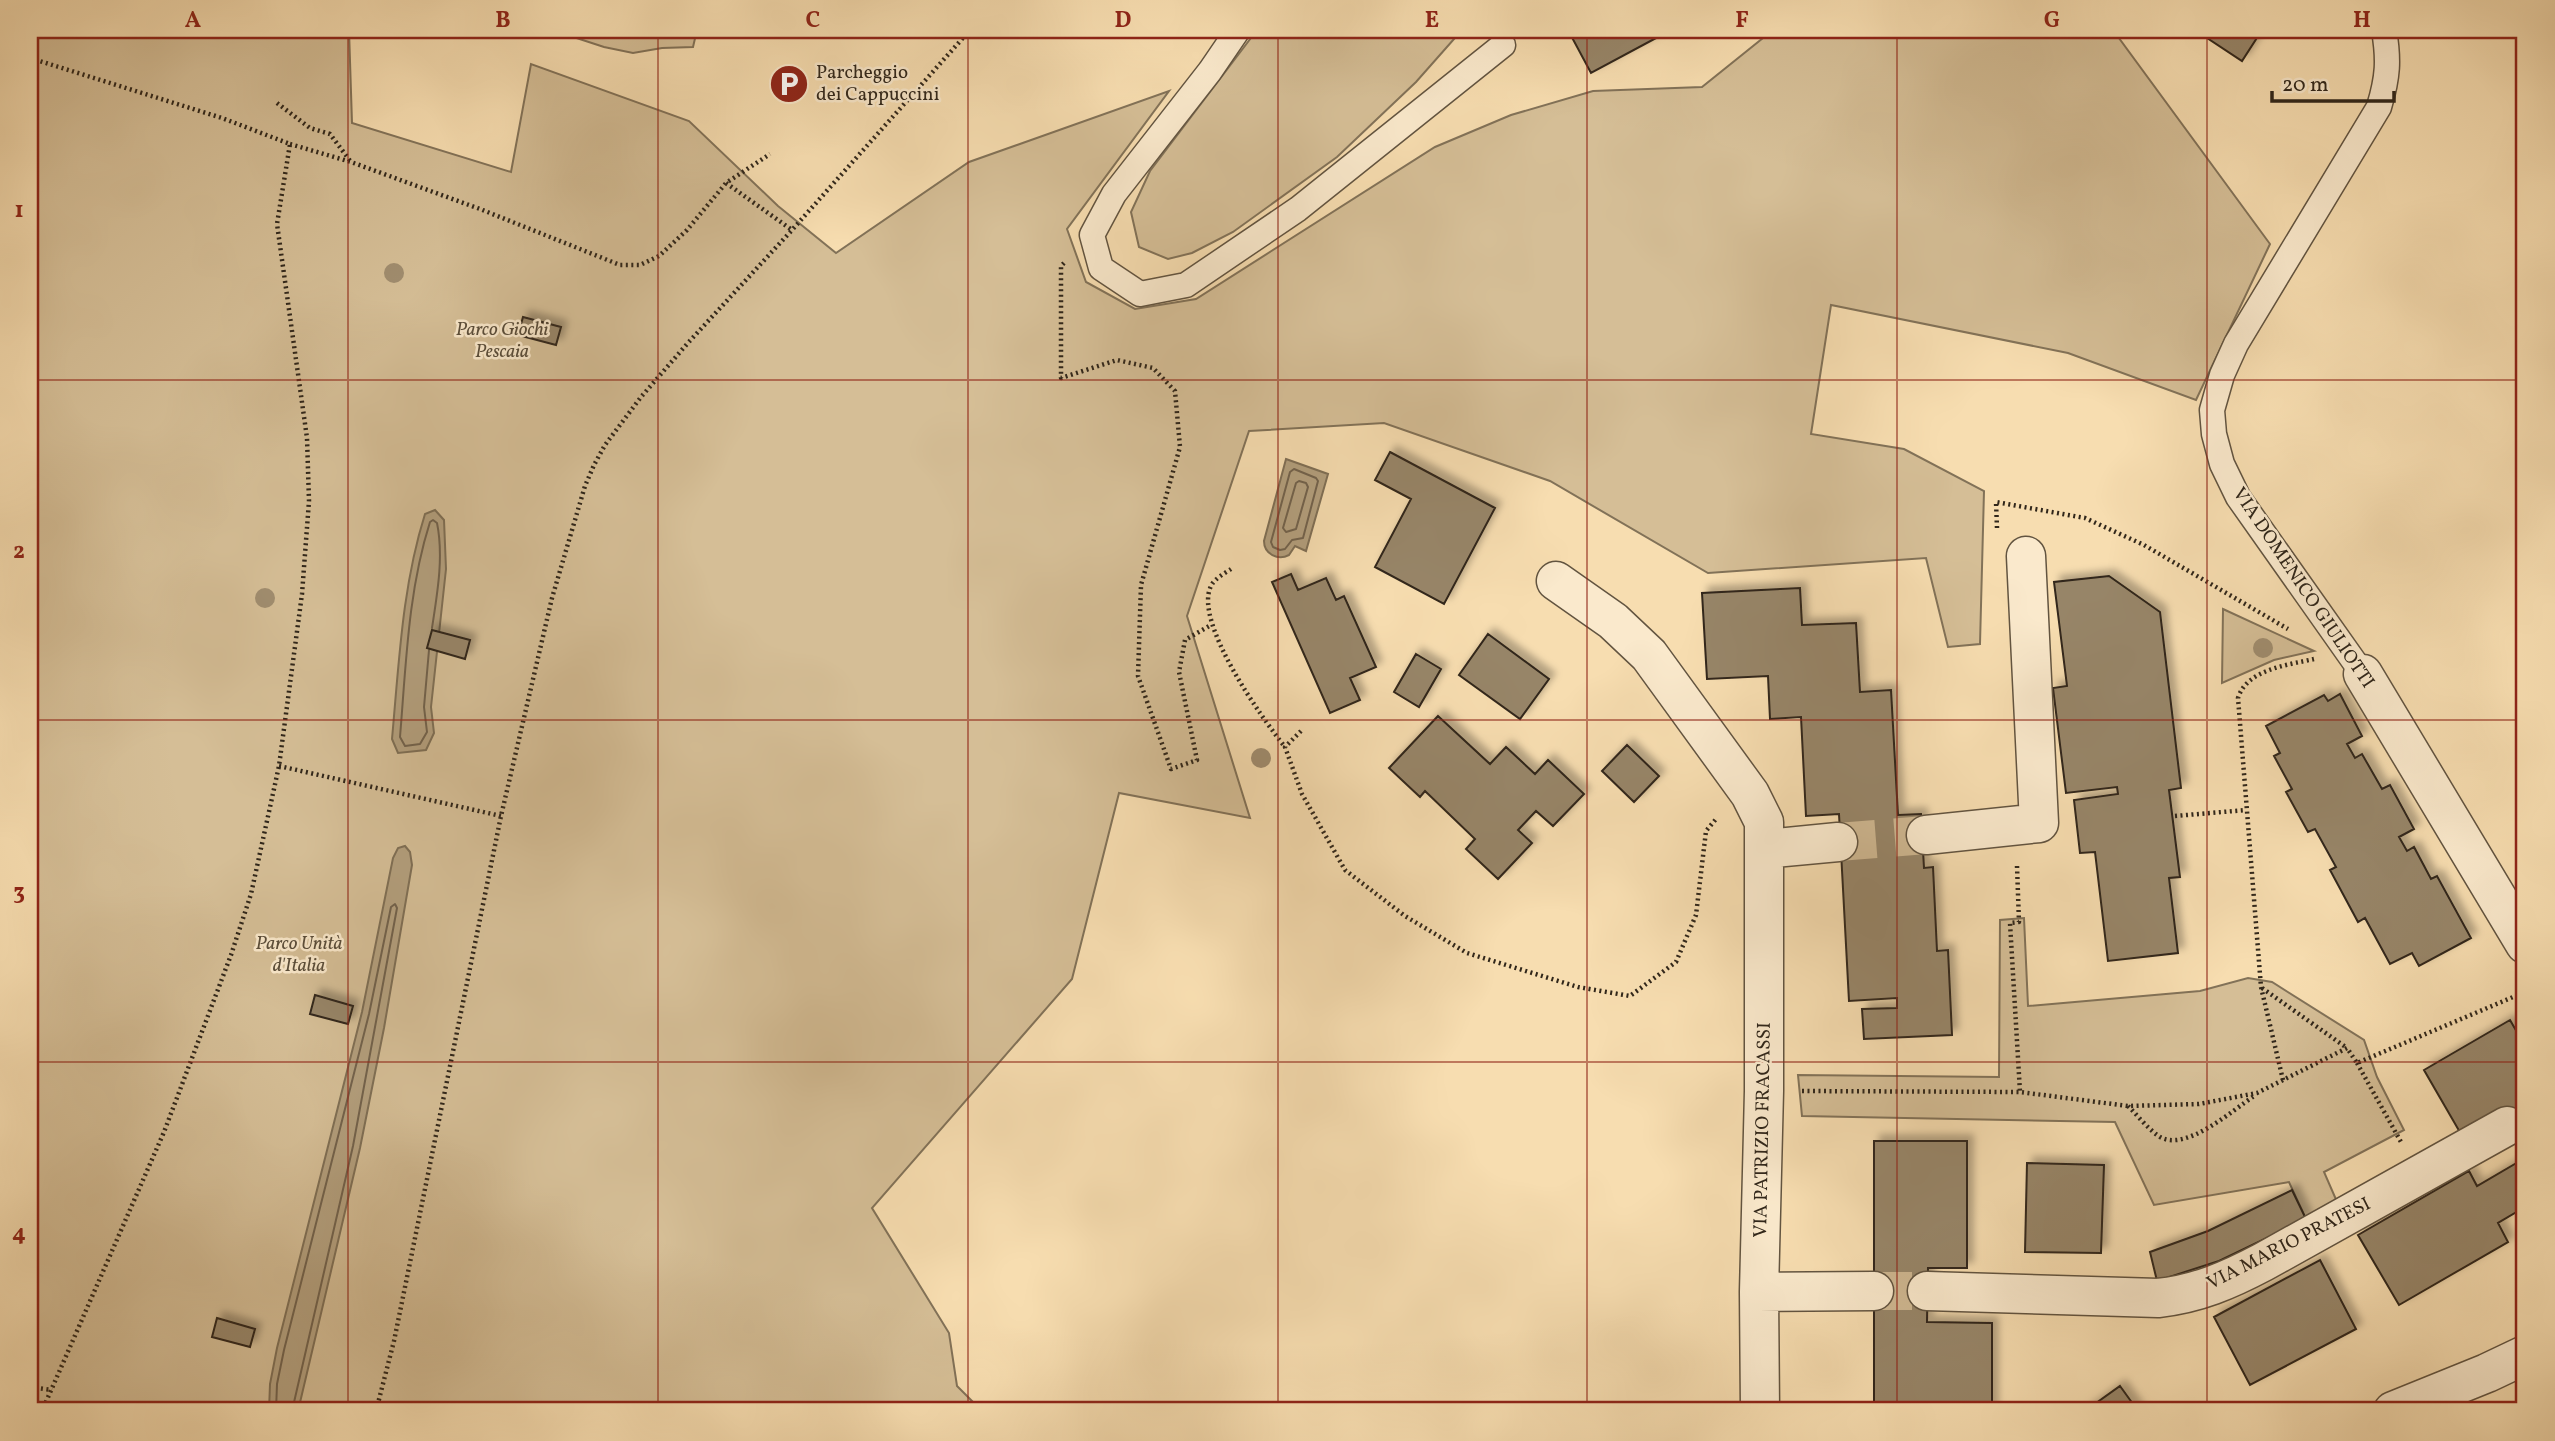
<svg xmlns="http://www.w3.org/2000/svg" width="2555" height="1441" viewBox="0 0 2555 1441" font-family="Vollkorn,serif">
<defs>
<filter id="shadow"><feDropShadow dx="6" dy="-6" stdDeviation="3.5" flood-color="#0004"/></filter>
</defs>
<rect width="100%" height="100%" fill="#f7ddb0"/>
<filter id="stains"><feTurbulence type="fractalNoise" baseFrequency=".00286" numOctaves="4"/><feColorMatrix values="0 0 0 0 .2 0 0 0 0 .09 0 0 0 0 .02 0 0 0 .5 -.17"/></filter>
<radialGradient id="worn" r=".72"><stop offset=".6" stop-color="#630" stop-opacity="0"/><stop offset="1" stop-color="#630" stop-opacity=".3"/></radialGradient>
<path fill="#d5be96" stroke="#827258" stroke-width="2" d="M30 30H349L352 123 511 172 531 64 689 121 778 206 836 253 969 162 1169 91 1067 229 1086 282 1135 309 1196 299 1435 147 1511 115 1593 91 1702 87 1773 30H2113L2270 244 2196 400 2068 353 1831 305 1811 434 1904 449 1984 491 1980 644 1948 647 1926 558 1708 573 1550 481 1384 423 1249 431 1187 616 1250 818 1119 793 1072 979 872 1208 949 1333 957 1386 982 1411H30Z
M552 30H697L693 47 662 48 633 53 604 47Z
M1257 30H1462L1416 82 1337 157 1233 232 1192 253 1168 259 1139 247 1131 212 1150 171Z
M2223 609 2314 651 2274 660 2222 683Z
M2024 918 2028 1006 2200 991 2248 978 2272 982 2364 1040 2377 1077 2404 1130 2324 1172 2338 1204 2306 1219 2289 1182 2154 1205 2115 1122 1802 1116 1798 1075 1999 1077 2000 920Z"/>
<path fill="#b39f7d" stroke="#7f6f55" stroke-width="2" d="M1286 459 1328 474 1306 551 1295 546 1289 555C1278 561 1264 554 1264 541Z
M435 510 444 520 446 569 431 707 434 733 426 750 398 753 392 739C399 663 402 587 425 514Z
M405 846 410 852 412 865 384 1028 360 1148 298 1411H269L270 1384 277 1348 362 1012 393 858 398 848Z"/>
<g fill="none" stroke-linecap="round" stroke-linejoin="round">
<path stroke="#72624c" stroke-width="2" d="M1294 469 1316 478 1318 481 1303 538 1292 540 1285 549 1280 550 1273 547 1271 542 1290 472Z
M1299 481 1306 483 1308 487 1296 529 1286 532 1283 528 1296 483Z
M429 650 424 707 427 732 420 744 405 746 400 737C406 665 408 591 430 522L433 520 437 523C444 557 437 595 432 628
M276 1411 277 1384 284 1350 369 1014 391 907 395 904 397 908 353 1146 292 1411"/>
</g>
<path fill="#978568" stroke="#30261a" stroke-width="2" filter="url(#shadow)" d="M1568 30H1671L1591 73Z
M2195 30H2262L2242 61Z
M523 317 561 327 556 345 518 335Z
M1390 452 1495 508 1444 604 1375 567 1411 499 1375 480Z
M1291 574 1298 590 1326 578 1336 600 1344 596 1376 667 1350 678 1360 700 1330 713 1272 582Z
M2109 576 2160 612 2181 788 2169 790 2180 877 2169 878 2178 953 2108 961 2095 852 2080 853 2074 800 2118 794 2117 787 2066 793 2053 688 2067 686 2054 582Z
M1800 588 1802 625 1856 623 1860 692 1891 690 1898 815 1921 814 1924 868 1933 867 1937 951 1948 950 1952 1035 1864 1039 1862 1009 1897 1008V998L1849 1001 1839 814 1806 816 1801 717 1770 719 1768 676 1707 679 1702 593Z
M432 630 470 640 465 659 427 648Z
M1488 634 1549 679 1520 719 1459 675Z
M1416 654 1441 669 1419 707 1394 692Z
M2340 694 2362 736 2347 744 2355 758 2362 754 2382 789 2390 785 2414 829 2399 837 2407 851 2414 847 2431 879 2437 876 2471 938 2419 966 2412 953 2390 964 2365 918 2358 922 2330 870 2336 867 2315 829 2308 832 2286 792 2292 789 2274 756 2280 753 2266 726 2324 695 2328 701Z
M1438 716 1490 764 1506 747 1535 774 1548 760 1584 794 1553 826 1536 811 1518 830 1532 843 1498 879 1466 849 1475 839 1425 791 1420 797 1389 768Z
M1627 745 1659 776 1634 802 1602 771Z
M315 995 353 1006 348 1024 310 1014Z
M2510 1020 2525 1046V1207L2498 1223 2508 1242 2399 1305 2358 1235 2469 1171 2477 1186 2525 1158 2503 1120 2465 1141 2424 1070Z
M1874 1141H1967V1268H1928L1927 1322 1992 1323V1411H1874Z
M2027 1163 2104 1165 2101 1253 2025 1252Z
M2292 1190 2306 1219 2219 1261 2157 1281 2150 1252 2208 1231Z
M2320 1260 2356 1329 2250 1385 2214 1317Z
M217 1318 255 1329 250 1347 212 1337Z
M2120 1386 2138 1411H2085Z"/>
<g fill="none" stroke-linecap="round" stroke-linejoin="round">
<path stroke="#cfb892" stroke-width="38" stroke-dasharray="38 19" stroke-linecap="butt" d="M1838 842 1926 835
M1874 1291H1927"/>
<g stroke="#625440" stroke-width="27">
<path id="lane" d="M1238 30 1210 71 1114 194 1092 235 1101 268 1140 294 1186 285 1298 209 1503 45
M2363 674 2238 497 2222 464 2214 434 2212 410 2222 375 2236 344 2379 107C2388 77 2389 60 2384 30"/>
</g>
<g stroke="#625440" stroke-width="41">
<path id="street" d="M1556 581 1613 621 1649 655 1750 794 1764 822V1091L1759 1292 1760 1411
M2363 674 2525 944
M1926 835 2039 823 2026 556
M1765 849 1838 842
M1927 1291 2158 1298C2197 1294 2229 1280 2263 1262L2507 1126
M1759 1292 1874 1291
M2393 1411 2487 1373 2525 1355"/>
</g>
<path stroke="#30261a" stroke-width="4.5" stroke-dasharray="2 3.5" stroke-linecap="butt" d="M30 58 222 118 290 144 277 224 307 438 309 501 302 594 279 766 251 894 231 955 164 1132 42 1411
M277 103 310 128 330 134 351 162
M290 144 351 162 480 209 620 265H640L659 256 687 230 726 183 770 154
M726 183 792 230
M1064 263 1061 266V378L1117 360 1153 368 1175 391 1180 447 1141 585 1138 676 1171 769 1197 760 1179 672 1185 640 1211 625
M1997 528 1996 502 2085 518 2144 545 2288 629
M1231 569C1225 573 1214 579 1211 586 1193 622 1262 718 1285 747
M1301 731 1285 747 1302 794 1345 870 1405 916 1467 953 1578 987 1630 996 1676 962 1696 915 1706 831 1716 819
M279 766 501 816
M2175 816 2246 810
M2017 866 2019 922 2010 923 2020 1092
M2262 988 2347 1048
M2357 1063 2401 1142
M2283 1080 2261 987 2238 698C2247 669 2288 665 2314 659
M1802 1091 2020 1092 2128 1106 2199 1104 2257 1093 2347 1048 2357 1063 2525 992
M2128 1106C2138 1116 2148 1129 2160 1137 2186 1152 2233 1110 2254 1096
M30 1387 52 1390
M376 1411 394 1341 501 816 552 598 585 486 594 465 605 445 641 397 687 344 792 230 970 30"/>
<use href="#lane" stroke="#fae9cc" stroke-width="24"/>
<use href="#street" stroke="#fae9cc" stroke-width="38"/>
</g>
<g fill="#a08d6f">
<circle cx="394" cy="273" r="10"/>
<circle cx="265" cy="598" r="10"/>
<circle cx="2263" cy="648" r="10"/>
<circle cx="1261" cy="758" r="10"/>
</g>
<path fill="none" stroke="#8f2418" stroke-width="2" stroke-opacity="0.55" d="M348 30V1411M658 30V1411M968 30V1411M1278 30V1411M1587 30V1411M1897 30V1411M2207 30V1411M30 380H2525M30 720H2525M30 1062H2525"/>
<defs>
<g id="parking-disc" transform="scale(2.0125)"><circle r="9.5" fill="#8f2418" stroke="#fae9cc"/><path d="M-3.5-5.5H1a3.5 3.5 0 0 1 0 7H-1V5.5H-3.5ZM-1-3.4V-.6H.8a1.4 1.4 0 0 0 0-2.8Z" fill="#fff"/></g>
</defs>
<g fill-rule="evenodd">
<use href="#parking-disc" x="789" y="84"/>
</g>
<g text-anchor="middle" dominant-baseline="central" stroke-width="5" stroke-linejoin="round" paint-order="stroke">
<g font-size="19" fill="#30261a" stroke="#fae9cc" text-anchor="start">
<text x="816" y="73">Parcheggio<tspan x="816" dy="22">dei Cappuccini</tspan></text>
</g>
<g font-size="19" font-style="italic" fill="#594c39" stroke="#fae9cc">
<text x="502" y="330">Parco Giochi<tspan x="502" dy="22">Pescaia</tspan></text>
<text x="299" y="944">Parco Unità<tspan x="299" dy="22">d'Italia</tspan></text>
</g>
<g font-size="19" fill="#30261a" stroke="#fae9cc">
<text transform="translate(2303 588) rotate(56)">VIA DOMENICO GIULIOTTI</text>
<text transform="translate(1763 1130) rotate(-89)">VIA PATRIZIO FRACASSI</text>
<text transform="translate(2289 1244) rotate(-27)">VIA MARIO PRATESI</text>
</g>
</g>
<rect width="2555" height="1441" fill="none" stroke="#f7ddb0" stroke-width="77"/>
<path d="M2272 91v10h122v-10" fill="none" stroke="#30261a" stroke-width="3.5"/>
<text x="2282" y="91" font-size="21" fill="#30261a" stroke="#fae9cc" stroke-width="5" paint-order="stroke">20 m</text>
<rect x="38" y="38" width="2478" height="1364" fill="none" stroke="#8f2418" stroke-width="2.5"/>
<g font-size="23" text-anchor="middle" font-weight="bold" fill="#8f2418">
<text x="193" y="27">A</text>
<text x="503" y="27">B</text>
<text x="813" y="27">C</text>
<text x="1123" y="27">D</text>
<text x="1432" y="27">E</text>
<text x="1742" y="27">F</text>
<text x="2052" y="27">G</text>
<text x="2362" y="27">H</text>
<text x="19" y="217">1</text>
<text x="19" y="558">2</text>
<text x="19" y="899">3</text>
<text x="19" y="1240">4</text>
</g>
<rect width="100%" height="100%" filter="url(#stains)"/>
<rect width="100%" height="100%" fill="url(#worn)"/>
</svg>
